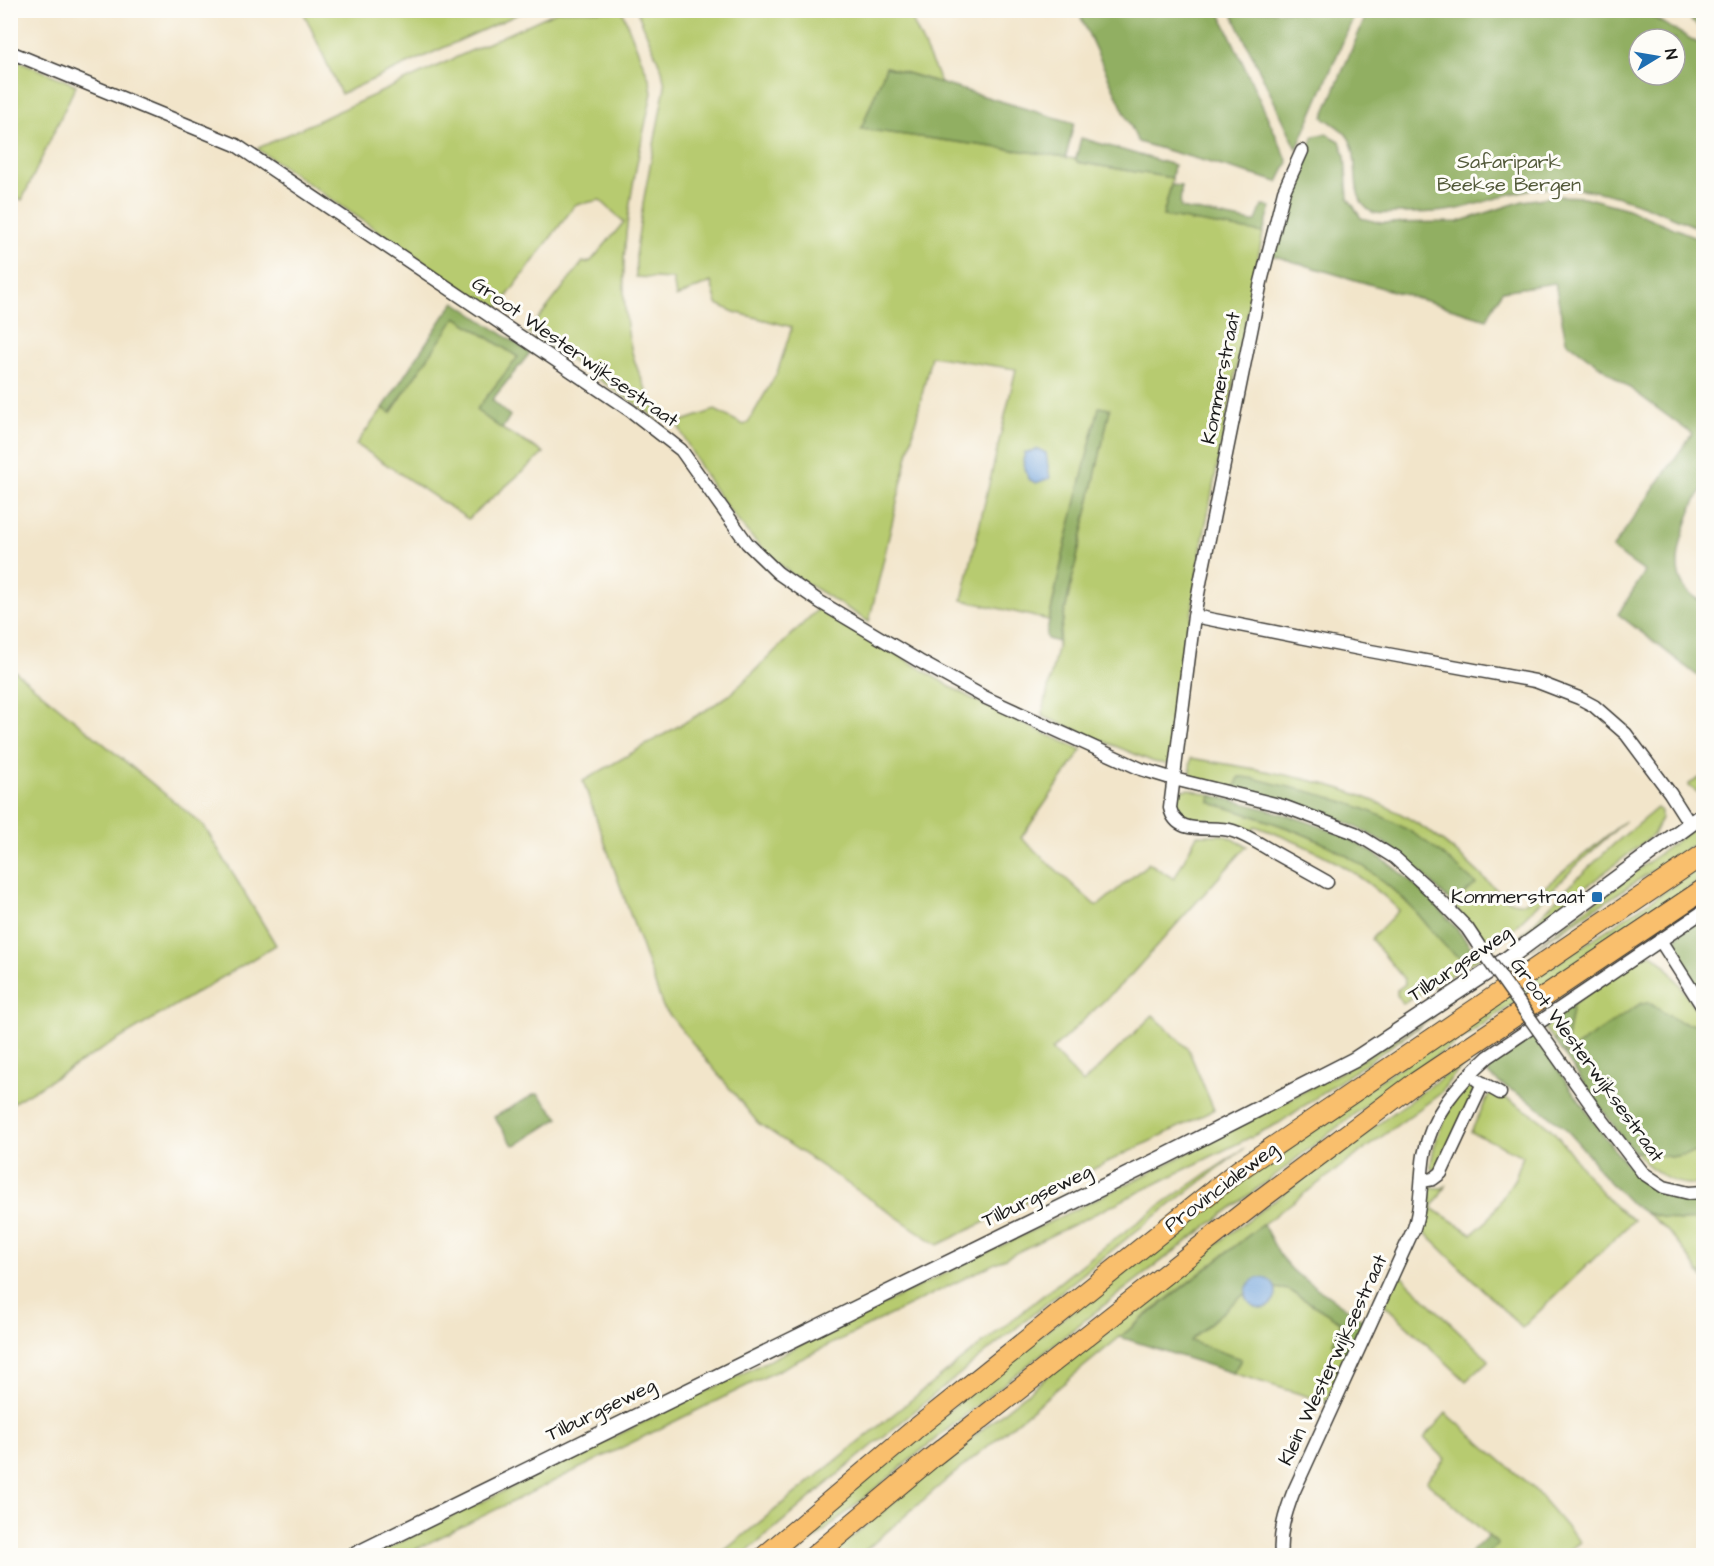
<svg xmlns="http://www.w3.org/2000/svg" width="1714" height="1566" viewBox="0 0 1714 1566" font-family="'Architects Daughter',sans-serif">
<rect width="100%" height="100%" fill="#fdfcf7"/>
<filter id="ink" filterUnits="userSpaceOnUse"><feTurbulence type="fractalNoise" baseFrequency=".0167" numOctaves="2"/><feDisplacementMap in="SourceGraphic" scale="12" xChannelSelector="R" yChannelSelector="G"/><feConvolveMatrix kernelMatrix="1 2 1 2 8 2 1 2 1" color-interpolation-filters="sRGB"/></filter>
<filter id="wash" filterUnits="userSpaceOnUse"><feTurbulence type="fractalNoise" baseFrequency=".008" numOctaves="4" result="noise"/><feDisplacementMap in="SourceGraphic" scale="24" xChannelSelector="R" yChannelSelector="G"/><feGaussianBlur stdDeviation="1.35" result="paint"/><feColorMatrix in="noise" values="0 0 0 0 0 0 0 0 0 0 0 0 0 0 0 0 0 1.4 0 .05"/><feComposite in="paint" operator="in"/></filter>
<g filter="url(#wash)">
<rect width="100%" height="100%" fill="#f2e5ca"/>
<path fill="#b7cb6f" stroke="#6a7446" stroke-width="1.5" d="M303 11H525L341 94Z
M558 11H622L650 81 652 93C634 177 611 267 632 352 638 376 651 398 660 420L528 332 583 262 586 263 591 261 624 222 600 200 575 205 496 311 259 150 258 148Z
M637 11H908L941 83 886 67 861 129 1066 157V158L1076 159 1077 162 1172 178V181L1163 216 1263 233 1201 549 1171 761 1167 764 1154 762 1042 716 1110 409 1096 420 1066 542 1049 620 962 600 1016 369 931 356 869 622 790 573C741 534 703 479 677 423L715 410 744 425 748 423 777 373 792 327 734 312 717 304 711 282 676 297 673 279 636 277V250L644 198 665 86 662 70Z
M10 57 76 85 22 200 11 195Z
M455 316 518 357 476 410 502 429 544 453 468 519 356 444 383 408 391 413Z
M820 607C865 633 908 662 953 688 994 712 1039 730 1082 750L1021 838 1095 905H1099L1149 863 1174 879 1197 835H1224L1247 846 1130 976 1052 1050 1083 1083 1153 1015 1188 1049 1214 1110 938 1245 758 1123 663 1007 583 781 703 712 731 694Z
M11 668 204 826 276 945 11 1104Z
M1191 758C1270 772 1353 781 1421 826 1452 846 1478 872 1504 897 1512 903 1517 904 1526 902L1625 821 1578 864 1491 951 1452 904 1475 884 1444 856 1239 777 1235 788 1198 780 1192 776 1190 768Z
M1703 776V795L1700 794 1689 786V784Z
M1190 789 1211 795 1210 802 1214 804C1273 822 1333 840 1381 880 1393 890 1405 900 1415 911 1431 928 1443 949 1464 959L1477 954 1479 958 1403 1004 1397 995V990L1405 984 1404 979 1371 939 1399 910C1357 868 1310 846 1255 826L1250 834C1240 829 1230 824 1219 822 1201 819 1189 826 1174 813L1177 795 1182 790Z
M1657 808 1661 811V818L1653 835 1516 941 1568 887 1614 844Z
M1703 821V838L1531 950Z
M1703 866V878L1525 999 1513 1004 1378 1096 1292 1162H1293C1123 1288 957 1418 796 1555L770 1556 1046 1331 1240 1183 1373 1085Z
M1652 954C1668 962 1694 1006 1703 1022 1683 1030 1665 1013 1648 1002L1640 1004 1564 1055 1573 1004 1641 957Z
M1560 1014 1555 1042 1543 1026Z
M1435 1016 1279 1123 404 1555 372 1556 1161 1167 1341 1072Z
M1483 1048C1468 1061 1451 1075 1441 1093L1263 1224 1150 1312 937 1488 860 1555 829 1556C953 1452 1078 1350 1206 1252 1297 1182 1390 1115 1483 1048Z
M1470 1086 1475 1089 1440 1171 1431 1169C1430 1149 1450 1094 1470 1086Z
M1493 1091C1514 1104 1537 1114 1554 1132 1580 1162 1600 1200 1634 1220L1522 1328 1419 1227 1429 1187 1442 1188 1446 1186 1432 1208 1472 1234 1488 1220 1515 1178 1523 1156 1471 1132 1490 1092Z
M1245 1148 1131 1235 989 1350 855 1460 743 1555H719L926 1388 1108 1244 1166 1201Z
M1703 1150V1183C1674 1189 1653 1172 1634 1151L1671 1157Z
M1644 1212 1678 1221 1703 1220V1278C1684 1251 1673 1231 1644 1212Z
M1399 1274 1489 1360 1466 1381 1385 1305Z
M1275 1288 1289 1290 1341 1322 1333 1343 1349 1353 1326 1402 1233 1373 1241 1360 1189 1341 1239 1298 1246 1294 1249 1302 1254 1306 1276 1292Z
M1446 1413 1533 1488 1580 1542 1562 1555H1487L1498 1544 1426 1481 1445 1459 1424 1438Z"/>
<path fill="#91af62" stroke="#56663f" stroke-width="1.5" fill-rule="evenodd" d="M1698 10 1703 11V29L1691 21Z
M1078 11H1219L1288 162 1278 182 1138 142Z
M1231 11H1356L1297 149Z
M1368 11H1642L1703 46V230C1653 208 1599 183 1542 188 1514 190 1486 203 1458 209 1439 213 1419 213 1399 213 1392 213 1379 215 1372 212 1347 199 1362 159 1348 137 1343 129 1331 123 1323 117ZM1639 39H1675V75H1639Z
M886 67 1074 123 1066 157 861 129Z
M1327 134 1340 141 1345 156 1348 198 1361 218 1381 223 1458 222 1523 201 1558 196 1584 197 1625 208 1703 240V489C1690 506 1674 553 1679 575 1682 588 1691 597 1703 602V680L1618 614 1645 572 1612 549 1692 434 1566 341 1555 283 1502 291 1487 319 1271 255 1282 212 1314 136Z
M1081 138 1174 165 1172 178 1077 162 1076 158Z
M1171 185 1181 186C1182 194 1179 200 1181 208L1252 222 1256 221 1262 206 1271 207 1263 233 1163 216Z
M455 302 530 353 492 400 510 416 502 429 476 410 518 357 456 317 390 413 383 408 444 316Z
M1099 407 1110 409 1058 642 1047 639 1046 635 1066 542Z
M1239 777C1254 777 1270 783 1285 786 1332 796 1382 811 1422 839 1441 852 1458 868 1476 884L1452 904C1435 886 1418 868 1398 853 1352 817 1291 802 1235 788Z
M1211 795C1254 806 1298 816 1339 834 1391 857 1444 908 1476 954L1464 959C1447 955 1428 924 1415 911 1400 895 1381 879 1363 866 1318 835 1265 819 1214 804L1210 802Z
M1703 916 1704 991 1701 993C1693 979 1665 948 1680 933 1686 927 1696 922 1703 916Z
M1648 1002C1665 1013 1683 1030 1703 1022V1150L1702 1151 1671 1157 1634 1151 1623 1139 1555 1042 1560 1014 1573 1004 1564 1055 1640 1004Z
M1532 1034C1550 1059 1568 1084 1585 1109 1606 1138 1626 1172 1659 1189 1673 1197 1688 1198 1703 1197V1220L1678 1221 1664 1218 1644 1212 1629 1202 1604 1176 1587 1153 1565 1128 1532 1102 1501 1084 1489 1075 1487 1067Z
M535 1094H538L559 1118 518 1144 513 1145 494 1117Z
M1263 1224 1280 1256 1294 1272 1364 1321 1349 1353 1333 1343 1341 1322 1289 1290 1275 1288 1272 1283 1246 1293V1294L1239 1298 1190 1341 1241 1359 1233 1373 1120 1337Z
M1488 1536 1498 1544 1487 1555H1468Z"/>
<path fill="#71a3dc" stroke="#46607c" stroke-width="1.5" d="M1038 449 1046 453 1050 478 1036 483 1028 479 1023 460 1025 453Z
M1246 1293a15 15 0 1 1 30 0a15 15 0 1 1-30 0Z"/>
</g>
<g filter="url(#ink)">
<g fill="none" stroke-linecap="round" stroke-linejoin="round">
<g stroke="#3c3a36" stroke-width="15">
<path id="minor" d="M10 52 236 145 631 411 681 450 747 543 778 573 820 602 919 661 986 698 1141 769 1174 779 1283 806 1355 833 1395 858 1428 888 1467 928 1485 955
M1302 151 1284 191 1261 282 1201 578 1194 616 1170 808C1177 838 1210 824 1233 831 1246 835 1258 843 1270 850 1289 861 1308 871 1327 882
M1194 616 1365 650 1535 681 1579 698 1594 706 1626 734 1670 793 1689 823
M1660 940 1704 1009
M1556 1055 1597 1113 1643 1173 1664 1187 1689 1193 1704 1192
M1477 1080 1500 1093
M1422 1181 1433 1179 1441 1173 1483 1083
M1281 1556C1279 1533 1285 1514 1293 1493L1414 1228C1422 1205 1420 1180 1424 1155 1432 1113 1458 1084 1488 1057L1704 911"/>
</g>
<g stroke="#3c3a36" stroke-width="18">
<path id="tertiary" d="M353 1556 1166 1156 1354 1060 1507 959 1704 814"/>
</g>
<g stroke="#3c3a36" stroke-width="22">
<path id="trunk" d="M765 1556 914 1430 1239 1170 1704 854
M814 1556 930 1459 1261 1199 1415 1083 1704 889"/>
</g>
<use href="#minor" stroke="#fff" stroke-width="12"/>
<use href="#tertiary" stroke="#fff" stroke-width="15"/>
<use href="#trunk" stroke="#f9bf6d" stroke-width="20"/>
<g stroke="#3c3a36" stroke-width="15" stroke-linecap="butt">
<path id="minor-bridge" d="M1485 955 1556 1055"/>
</g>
<use href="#minor-bridge" stroke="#fff" stroke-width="12"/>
</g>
</g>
<rect fill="#1f6fb2" stroke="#fdfcf7" stroke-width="2" x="1591" y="891" width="12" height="12" rx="3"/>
<g text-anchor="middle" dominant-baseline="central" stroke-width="6" stroke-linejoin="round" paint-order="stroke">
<g font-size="20" fill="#525939" stroke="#fdfcf7">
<text x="1509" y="162">Safaripark<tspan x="1509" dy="23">Beekse Bergen</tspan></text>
</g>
<g font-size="20" fill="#1c1c1c" stroke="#fdfcf7">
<text transform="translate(575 352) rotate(35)">Groot Westerwijksestraat</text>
<text transform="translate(1221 378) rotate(-79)">Kommerstraat</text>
<text transform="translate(1460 964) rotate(-34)">Tilburgseweg</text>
<text transform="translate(1587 1060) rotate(54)">Groot Westerwijksestraat</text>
<text transform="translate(1221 1187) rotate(-37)">Provincialeweg</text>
<text transform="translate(1037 1196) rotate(-26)">Tilburgseweg</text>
<text transform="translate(1333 1360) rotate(-65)">Klein Westerwijksestraat</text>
<text transform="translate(601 1410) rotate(-26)">Tilburgseweg</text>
</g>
<g font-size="20" fill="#1c1c1c" stroke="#fdfcf7" text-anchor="end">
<text x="1585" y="897">Kommerstraat</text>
</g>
</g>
<rect width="1714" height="1566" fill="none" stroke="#fdfcf7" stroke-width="36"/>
<g transform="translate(1657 57) rotate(79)"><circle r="28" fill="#fdfcf7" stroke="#a3a29f" stroke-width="1.5"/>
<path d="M0-4.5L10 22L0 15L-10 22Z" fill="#1f6fb2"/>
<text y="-9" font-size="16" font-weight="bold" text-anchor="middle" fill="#1c1c1c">N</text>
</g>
</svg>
